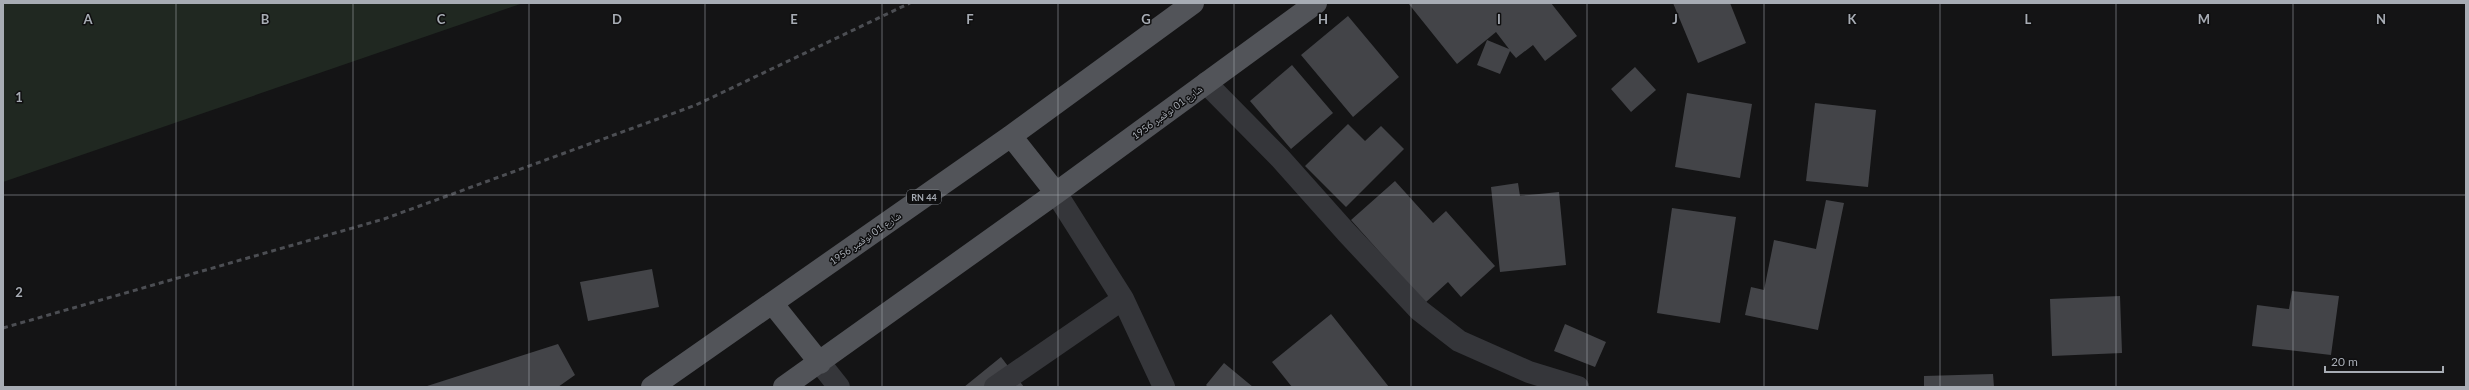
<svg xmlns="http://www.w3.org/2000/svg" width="2469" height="390" viewBox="0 0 2469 390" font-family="Lato,'Noto Naskh Arabic',sans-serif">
<rect width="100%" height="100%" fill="#141415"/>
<path fill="#202821" d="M3 3H523L3 182Z"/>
<path fill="#434448" d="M1408 3H1551L1577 36 1545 61 1533 45 1516 58 1510 51 1500 74 1477 65 1487 40 1509 49 1496 32 1457 64Z
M1673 3H1730L1746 43 1698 63Z
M1348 16 1399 77 1353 117 1301 55Z
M1292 65 1333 113 1291 149 1250 101Z
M1635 67 1656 90 1631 112 1611 89Z
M1687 93 1752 104 1740 178 1675 167Z
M1815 103 1876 110 1868 187 1806 181Z
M1348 124 1365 141 1381 126 1404 149 1346 207 1305 166Z
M1395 181 1433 223 1446 211 1495 266 1461 297 1448 282 1425 303 1351 220Z
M1518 183 1520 196 1559 192 1566 265 1500 272 1491 187Z
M1826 200 1844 203 1818 330 1745 315 1751 287 1764 290 1774 240 1816 249Z
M1672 208 1736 217 1720 323 1657 313Z
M652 269 659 307 588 321 580 282Z
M2292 291 2339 296 2331 355 2252 346 2257 305 2289 309Z
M2120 296 2122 353 2052 356 2050 299Z
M1331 314 1389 387H1292L1272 362Z
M1565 324 1606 342 1595 367 1554 351Z
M558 344 575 375 558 387H424Z
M1001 357 1024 387H964Z
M1224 363 1253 387H1208L1206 385Z
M1993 374 1994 387H1924V376Z"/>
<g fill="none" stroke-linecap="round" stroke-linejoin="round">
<path stroke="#35363a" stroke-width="22" d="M1206 83 1280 158 1346 232 1419 310 1459 341 1529 372 1578 387
M1123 299 1164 387
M820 363 839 387
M995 387 1123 299 1056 193"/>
<path stroke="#525459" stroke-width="22" d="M1011 136 1056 193
M772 303 820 363
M652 387 1011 136 1193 3
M784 387 1056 193 1316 3"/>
<path stroke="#4c4e53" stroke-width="3" stroke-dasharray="5 4" stroke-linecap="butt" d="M3 328 384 219 696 105 910 3"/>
</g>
<path fill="none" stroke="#a7acb4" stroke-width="1" stroke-opacity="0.55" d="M176 3V387M353 3V387M529 3V387M705 3V387M882 3V387M1058 3V387M1234 3V387M1411 3V387M1587 3V387M1764 3V387M1940 3V387M2116 3V387M2293 3V387M3 195H2466"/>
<g text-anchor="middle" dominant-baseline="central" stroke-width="3" stroke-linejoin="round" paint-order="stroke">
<rect fill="#0f0f10" stroke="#797d83" stroke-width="1" x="907" y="190" width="34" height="14" rx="3"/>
<g font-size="9" font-weight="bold" fill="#a7acb4">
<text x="924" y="197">RN 44</text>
</g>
<g font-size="10" fill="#a7acb4" stroke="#0f0f10">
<text transform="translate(1167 112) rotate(-36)">شارع 01 نوفمبر 1956</text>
<text transform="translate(865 238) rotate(-35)">شارع 01 نوفمبر 1956</text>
</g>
</g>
<g font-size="13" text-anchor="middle" font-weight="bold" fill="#a7acb4" stroke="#0f0f10" stroke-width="3" stroke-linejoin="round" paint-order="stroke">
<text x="88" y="24">A</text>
<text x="265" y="24">B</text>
<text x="441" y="24">C</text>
<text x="617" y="24">D</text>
<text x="794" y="24">E</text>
<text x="970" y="24">F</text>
<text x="1146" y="24">G</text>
<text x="1323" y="24">H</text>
<text x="1499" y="24">I</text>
<text x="1675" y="24">J</text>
<text x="1852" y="24">K</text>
<text x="2028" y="24">L</text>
<text x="2204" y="24">M</text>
<text x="2381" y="24">N</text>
<text x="19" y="102">1</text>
<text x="19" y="297">2</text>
</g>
<rect width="2469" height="390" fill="none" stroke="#a7acb4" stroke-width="8"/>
<path d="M2325 366v6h118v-6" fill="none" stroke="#a7acb4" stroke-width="2"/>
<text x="2331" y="366" font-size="12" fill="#a7acb4" stroke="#0f0f10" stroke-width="3" paint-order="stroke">20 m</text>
</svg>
